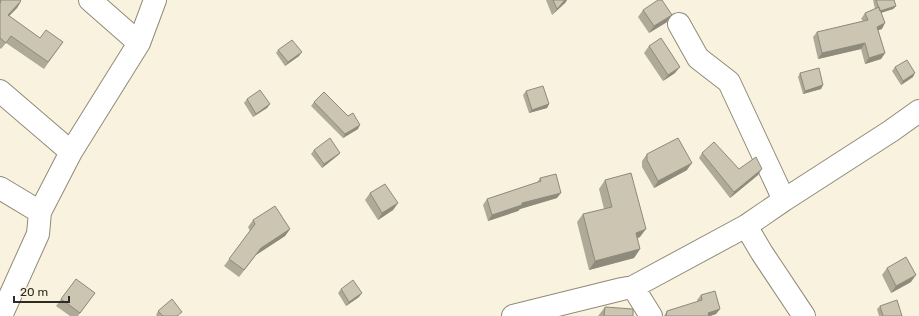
<svg xmlns="http://www.w3.org/2000/svg" width="919" height="316" viewBox="0 0 919 316" font-family="Rubik,sans-serif">
<rect width="100%" height="100%" fill="#f8f2de"/>
<g fill="none" stroke-linecap="round" stroke-linejoin="round">
<g stroke="#908a78" stroke-width="24">
<path id="minor" d="M90 0 139 43
M679 24 698 58 729 82 784 200
M0 91 71 152
M0 188 40 212 38 234 1 316
M40 212 71 152 139 43 155 0
M746 226 762 253 804 316
M633 287 651 316
M513 316 622 289 633 287 746 226 784 200 891 131 919 111"/>
</g>
<use href="#minor" stroke="#fff" stroke-width="22"/>
</g>
<path fill="#afa998" d="M0 0 21 1 17 8 9 16 40 38 63 42 44 69 6 43 1 49 0 48Z
M546 0H567L565 3 552 15Z
M873 0H894L896 6 893 9 881 13 882 29 878 30 885 53 881 59 865 64 861 49 818 59 813 37 817 32 863 21 861 19 865 13 875 9Z
M643 10 667 22 649 33 638 17Z
M649 46 675 73 663 81 644 53Z
M278 50 299 56 285 66 276 53Z
M895 67 913 77 901 85 892 71Z
M800 73 823 85 821 89 803 94 798 77Z
M526 91 549 104 547 108 529 113 523 95Z
M247 99 270 104 267 108 253 117 244 103Z
M314 102 348 116 358 129 343 138 311 106Z
M314 150 340 153 337 156 322 168 311 154Z
M702 153 739 169 758 175 730 198 699 158Z
M647 154 687 170 654 188 642 167V161Z
M540 178 557 198 520 209 518 211 488 221 483 205 487 199 537 183Z
M605 180 640 237 637 238 640 249 634 258 589 270 577 222 583 214 604 209 599 189Z
M370 193 398 203 393 210 378 220 365 200Z
M253 220 290 229 285 236 256 255 239 277 224 266 250 231 248 227Z
M887 268 911 282 891 293 882 275Z
M341 289 359 297 346 306 338 293Z
M95 293 78 316H70L56 306 61 299Z
M701 295 720 309 716 314 710 316H664L667 311 698 302 697 300Z
M880 306 902 316H879L877 309Z
M605 307 633 316H598Z
M158 311 179 316H157L156 315Z"/>
<path fill="#8e8a7c" d="M565 0H567L565 3 552 15 557 9Z
M21 1 17 8 4 21 8 15Z
M896 6 893 9 877 14 880 11Z
M672 15 667 22 649 33 654 26Z
M885 23 882 29 873 32 877 27Z
M865 43 861 49 818 59 822 53Z
M302 52 299 56 285 66 288 62Z
M885 53 881 59 865 64 869 58Z
M680 67 675 73 663 81 668 75Z
M915 73 913 77 901 85 903 81Z
M823 85 821 89 803 94 805 91Z
M270 104 267 108 253 117 256 114Z
M549 104 547 108 529 113 532 110Z
M360 125 358 129 343 138 345 134Z
M340 153 337 156 322 168 324 164Z
M692 163 687 170 654 188 658 181Z
M762 169 758 175 730 198 734 192Z
M561 193 557 198 520 209 518 211 488 221 492 215 522 203Z
M398 203 393 210 378 220 382 213Z
M290 229 285 236 256 255 239 277 261 248Z
M646 229 640 237 630 241 636 233Z
M640 249 634 258 589 270 595 261Z
M916 275 911 282 891 293 896 286Z
M362 293 359 297 346 306 349 302Z
M720 309 716 314 710 316H705L708 313Z"/>
<path fill="#cbc5b1" stroke="#8e8a7c" d="M0 0H20L21 1 8 15 40 38 46 30 63 42 48 62 11 36 6 43 0 38V3L1 2Z
M553 0H565L557 9Z
M658 0H662L672 15 654 26 643 10Z
M876 0H894L896 6 880 11Z
M879 7 885 23 877 27 885 53 869 58 865 43 822 53 817 32 868 20 865 13Z
M661 38 680 67 668 75 649 46Z
M292 40 302 52 288 62 278 50Z
M907 60 915 73 903 81 895 67Z
M819 68 823 85 805 91 800 73Z
M543 86 549 104 532 110 526 91Z
M260 90 270 104 256 114 247 99Z
M324 92 348 116 353 113 360 125 345 134 314 102Z
M330 138 340 153 324 164 314 150Z
M678 138 692 163 658 181 647 160V154Z
M714 142 739 169 756 157 762 169 734 192 702 153Z
M631 173 646 229 636 233 640 249 595 261 583 214 612 207 605 180Z
M556 174 561 193 522 203V205L492 215 487 199 541 181 540 178Z
M385 184 398 203 382 213 370 193Z
M275 206 290 229 261 248 244 270 229 259 255 224 253 220Z
M906 257 916 275 896 286 887 268Z
M76 279 95 293 80 313 61 299Z
M353 280 362 293 349 302 341 289Z
M715 291 720 309 708 313 709 316H666L667 311 702 300 701 295Z
M172 299 182 312 177 316H163L158 311Z
M897 300 902 316H883L880 306Z
M605 307 633 309V316H604Z"/>
<path d="M14 296v6h55v-6" fill="none" stroke="#2e2b24" stroke-width="2"/>
<text x="20" y="296" font-size="12" fill="#2e2b24" stroke="#f8f2de" stroke-width="3" paint-order="stroke">20 m</text>
</svg>
